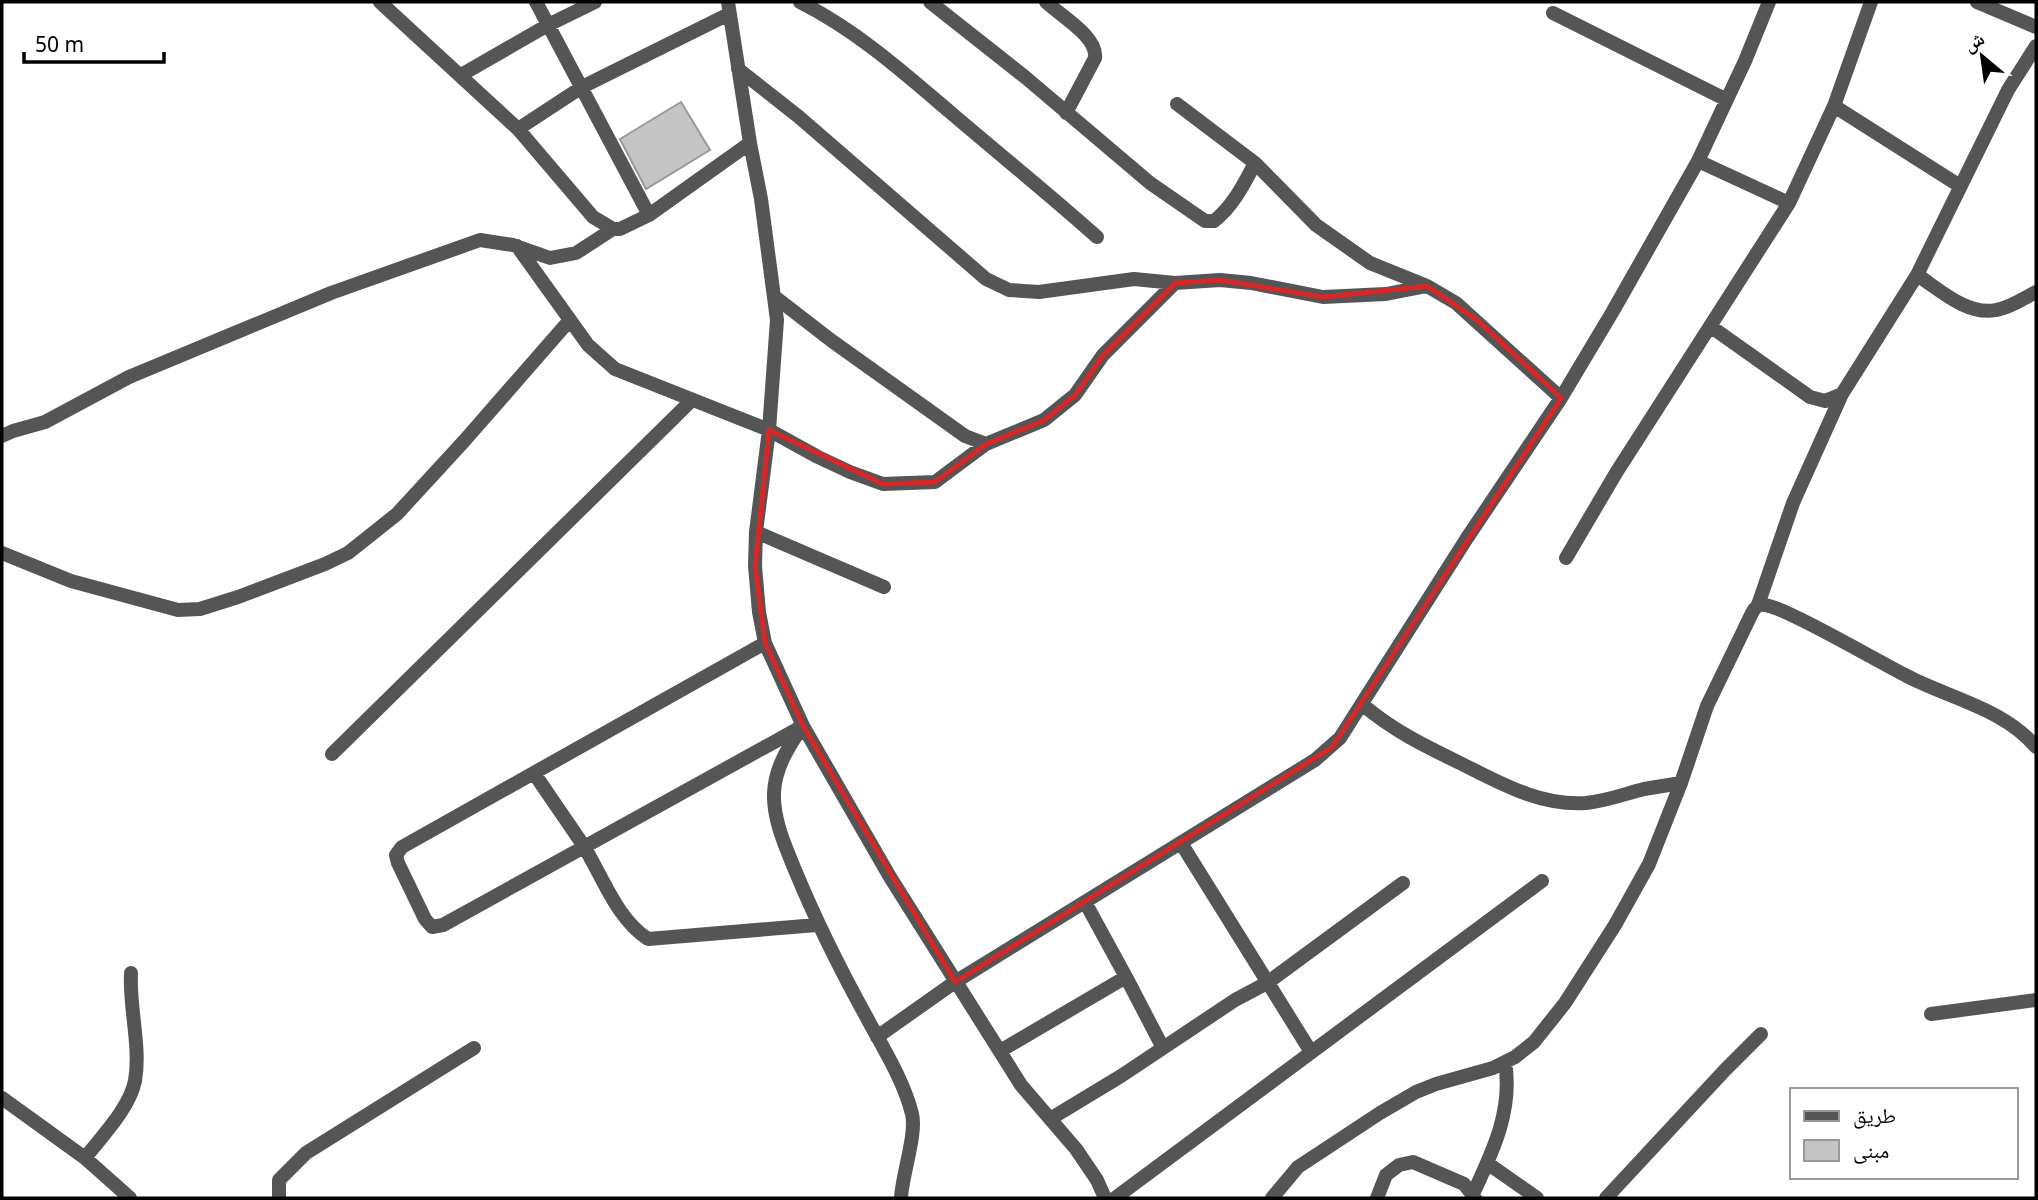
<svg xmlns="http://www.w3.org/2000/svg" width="2038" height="1200" viewBox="0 0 2038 1200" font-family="'Noto Sans','Noto Naskh Arabic',sans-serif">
<rect width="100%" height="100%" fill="#fff"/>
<path fill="#c4c4c4" stroke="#999" stroke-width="2" d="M681 102 710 150 646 189 620 139Z"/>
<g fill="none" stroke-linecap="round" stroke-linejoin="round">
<path stroke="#555" stroke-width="14" d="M380 2 518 129 593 217 613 229H620L649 215
M536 2 649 215 750 143
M728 2 750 143 761 199 777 320 769 430 756 532 755 566 759 612 765 643 803 726 890 877 1021 1085 1076 1149 1097 1180 1105 1198
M800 2C856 30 903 72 950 112 999 154 1049 194 1097 237
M930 2 1025 77 1150 183 1205 221H1214C1233 206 1244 184 1255 163
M1046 2C1061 16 1098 37 1095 58L1066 113
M1977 2 2036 27
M1553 13 1725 99
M738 69 799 117 986 279 1009 290 1039 292 1134 279 1175 283 1220 280 1251 283 1323 297 1386 294 1427 286
M461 75 548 25 595 2
M1177 104 1255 163 1316 225 1370 263 1427 286 1456 303 1561 398
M1834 106 1960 186
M518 129 582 87 729 14
M1698 161 1789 203
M517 246 588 345 615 369 769 430 818 457 850 472 883 484 935 482 986 444
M1917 275C1939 289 1967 316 1996 310 2010 308 2024 298 2036 292
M775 297 832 341 965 436 986 444 1044 420 1075 395 1103 355 1175 283
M1710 326 1810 397 1825 401 1842 394
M2 436 13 431 45 422 129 377 331 293 480 240 513 245 550 258 576 253 613 229
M756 532 884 587
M2 553 71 581 178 610 200 609 238 597 325 564 348 553 397 514 465 440 569 321
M1566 558 1616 473 1789 203 1834 106 1871 2
M1758 605 1793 503 1842 394 1917 275 2008 90 2036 46
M765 643 402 847 396 855 398 863 425 919 432 927 443 925 803 726
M1362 704C1393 731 1427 747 1464 765 1502 784 1541 806 1586 803 1607 801 1624 794 1644 789 1656 787 1669 785 1681 783L1707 706 1752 613C1756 605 1761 603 1769 606 1781 609 1793 616 1804 621 1838 638 1871 657 1905 675 1948 698 2003 708 2036 747
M800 730C787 749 775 769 774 793 773 819 785 846 795 870 816 921 840 969 867 1018 883 1048 904 1081 912 1114 917 1134 902 1175 901 1198
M332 754 692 400
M534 773C550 797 567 821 583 845 603 877 616 918 648 939L817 925
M1181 843 1311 1052
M1126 977 1163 1048
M1931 1014 2036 1000
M877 1037 955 982 1315 760 1340 738 1467 538 1561 398 1613 311 1698 161 1745 61 1769 2
M1000 1051 1126 977 1085 902
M2 1098 85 1158 130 1198
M1050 1119 1121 1076 1235 1000 1267 983 1403 883
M85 1158C102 1136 129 1109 135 1081 141 1046 129 1008 131 973
M1487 1163 1537 1198
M1473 1194C1493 1151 1513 1110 1505 1062
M279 1198V1180L306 1153 474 1048
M1115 1198 1542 881
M1272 1198 1298 1167 1380 1113 1416 1092 1436 1084 1493 1068 1515 1057 1534 1042 1565 1003 1615 925 1649 864 1681 783
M1377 1198 1386 1175 1399 1165 1413 1162 1464 1184 1475 1198
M1606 1198 1725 1070 1761 1034"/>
</g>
<path fill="none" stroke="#d62828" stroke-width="5" stroke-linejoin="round" d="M1220 280 1323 297 1427 286 1477 320 1561 398 1332 747 955 982 803 726 765 643 755 566 769 430 883 484 935 482 986 444 1044 420 1075 395 1103 355 1175 283Z"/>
<rect width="2038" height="1200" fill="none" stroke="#000000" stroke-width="7"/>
<rect x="1790" y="1088" width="228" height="91" fill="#ffffff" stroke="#999999" stroke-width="2"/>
<rect x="1804" y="1111" width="35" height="10" fill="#555555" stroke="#999999" stroke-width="2"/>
<text x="1853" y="1123" font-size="21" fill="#000000">طريق</text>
<rect x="1804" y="1140" width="35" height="21" fill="#c4c4c4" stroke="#999999" stroke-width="2"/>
<text x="1853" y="1158" font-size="21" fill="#000000">مبنى</text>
<g transform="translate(1982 56) rotate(331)" stroke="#ffffff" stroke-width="5" paint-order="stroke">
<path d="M0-5L12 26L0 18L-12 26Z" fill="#000000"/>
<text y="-10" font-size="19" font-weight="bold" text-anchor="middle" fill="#000000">ش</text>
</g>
<path d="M24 52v10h140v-10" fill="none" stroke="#000000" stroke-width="3.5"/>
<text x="35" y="52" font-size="21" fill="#000000" stroke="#ffffff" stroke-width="5" paint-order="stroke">50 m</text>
</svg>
